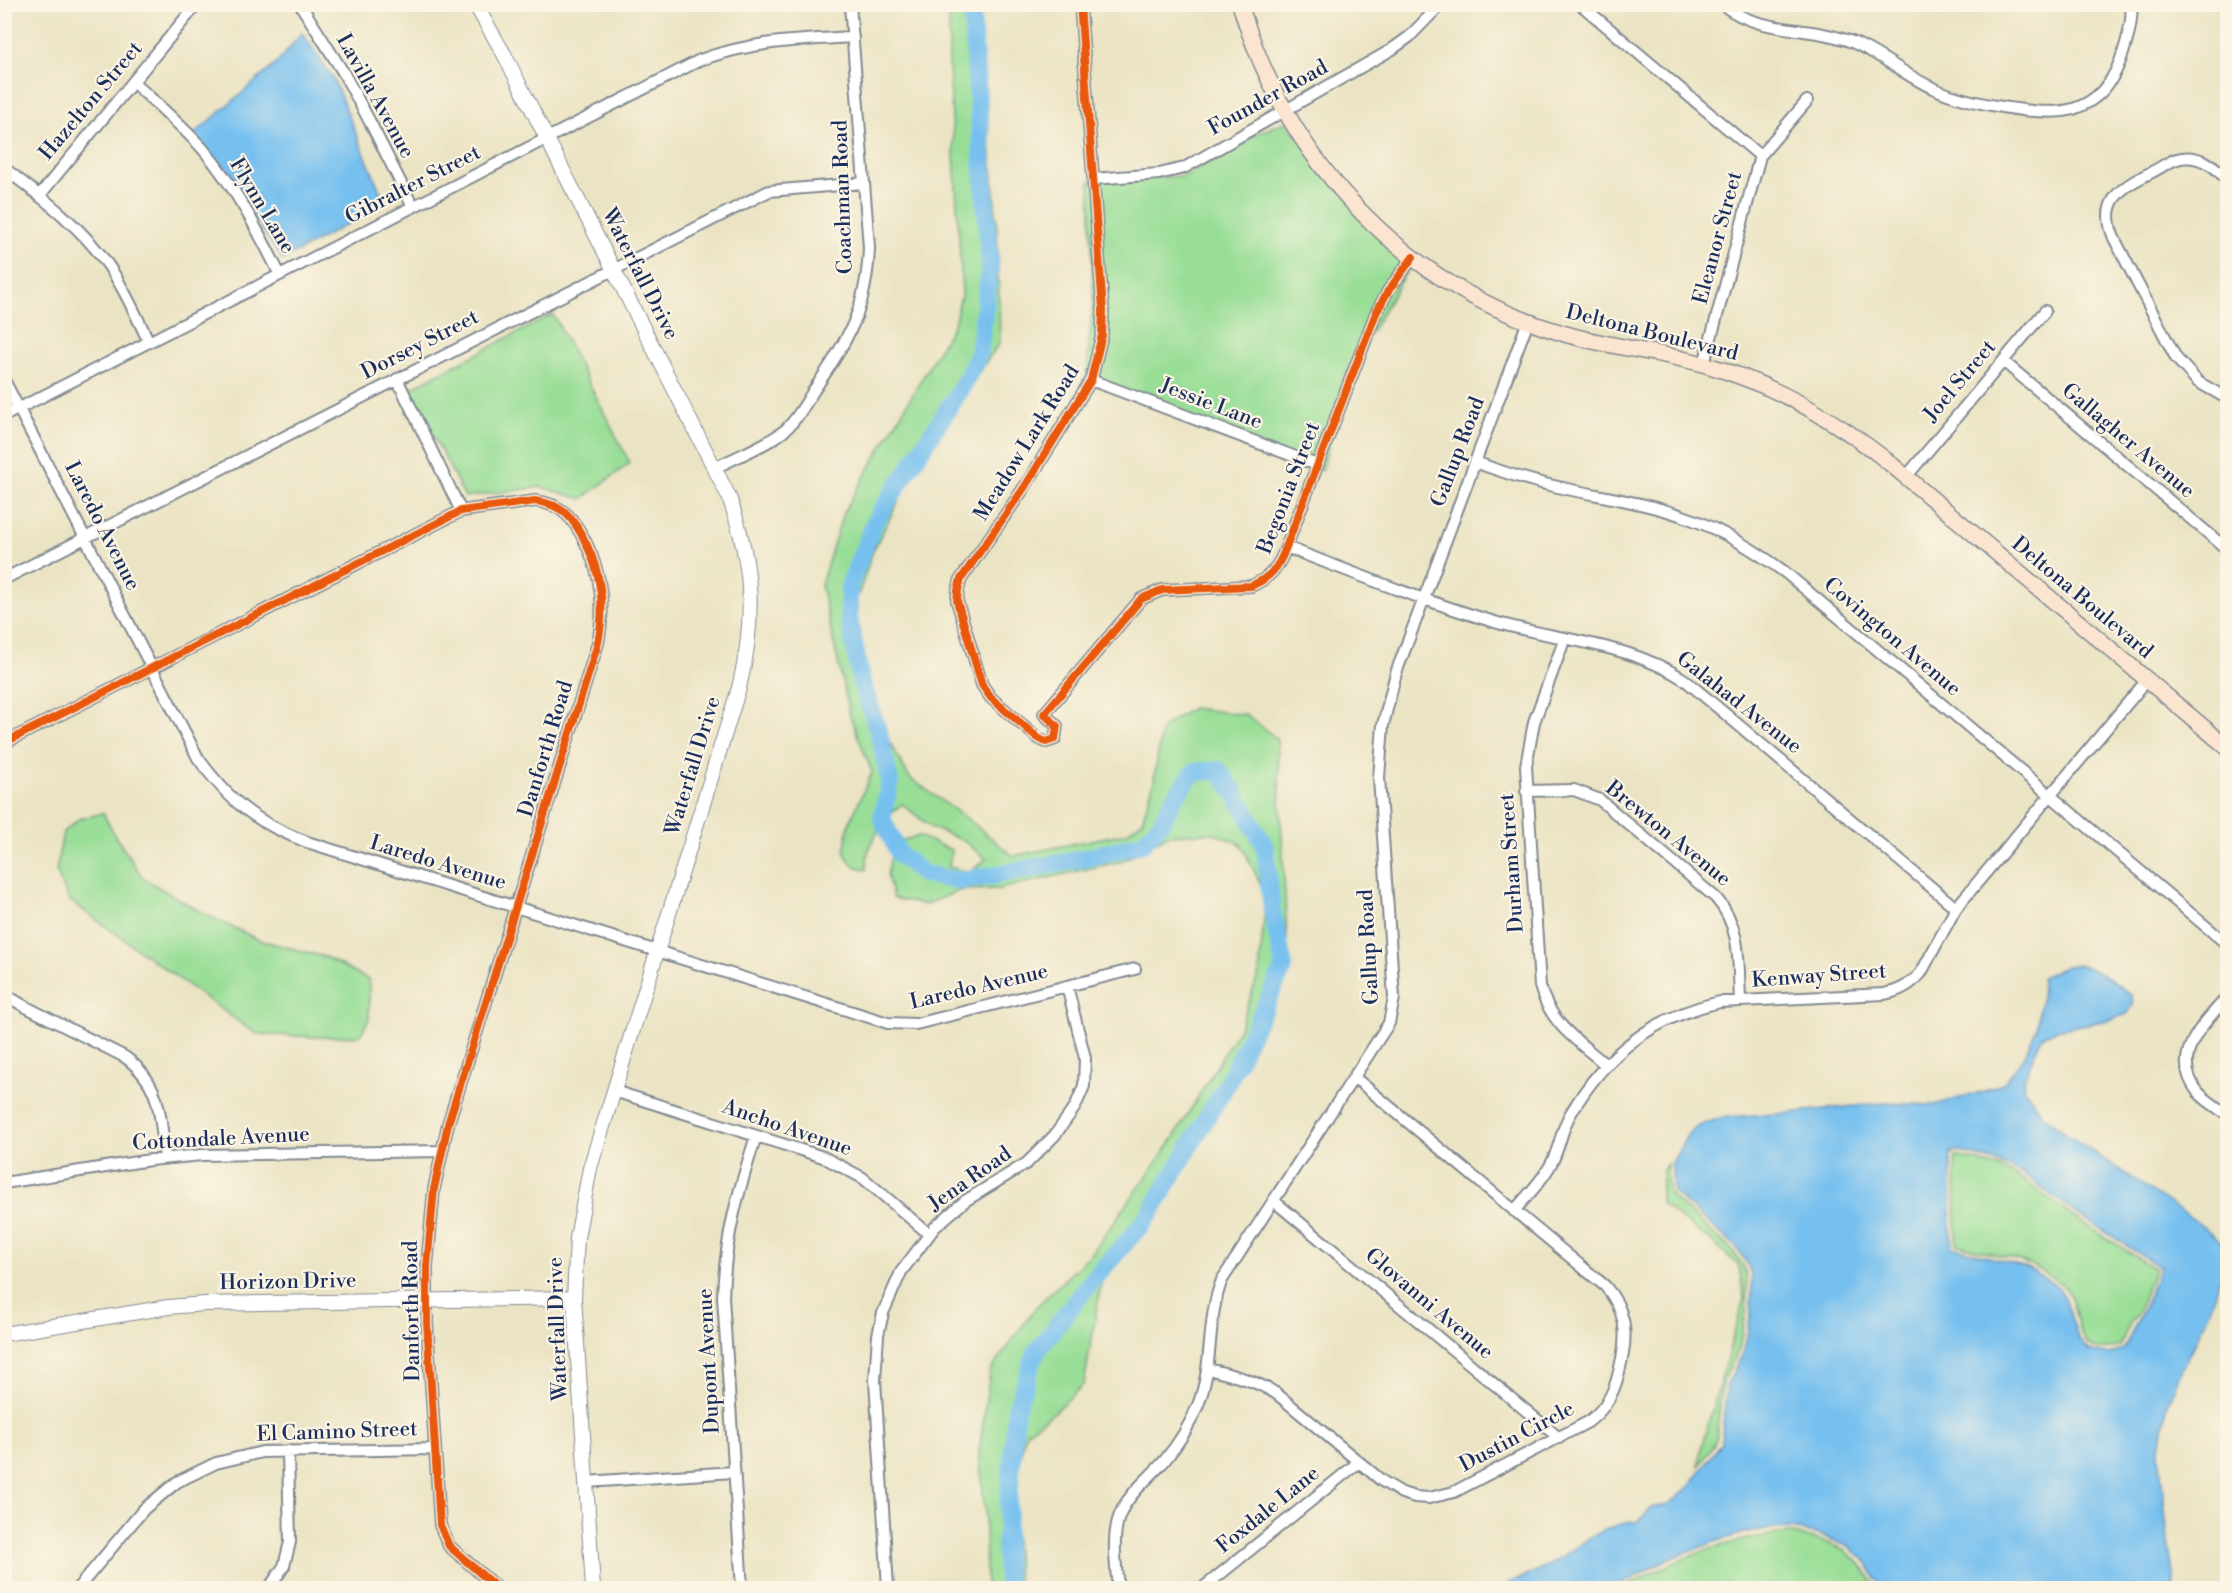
<svg xmlns="http://www.w3.org/2000/svg" width="2232" height="1593" viewBox="0 0 2232 1593" font-family="'Libre Bodoni',serif">
<rect width="100%" height="100%" fill="#fcf5e5"/>
<filter id="ink" filterUnits="userSpaceOnUse"><feTurbulence type="fractalNoise" baseFrequency=".0167" numOctaves="2"/><feDisplacementMap in="SourceGraphic" scale="12" xChannelSelector="R" yChannelSelector="G"/><feConvolveMatrix kernelMatrix="1 2 1 2 8 2 1 2 1" color-interpolation-filters="sRGB"/></filter>
<filter id="wash" filterUnits="userSpaceOnUse"><feTurbulence type="fractalNoise" baseFrequency=".008" numOctaves="4" result="noise"/><feDisplacementMap in="SourceGraphic" scale="24" xChannelSelector="R" yChannelSelector="G"/><feGaussianBlur stdDeviation="1.35" result="paint"/><feColorMatrix in="noise" values="0 0 0 0 0 0 0 0 0 0 0 0 0 0 0 0 0 1.4 0 .05"/><feComposite in="paint" operator="in"/></filter>
<g filter="url(#wash)">
<rect width="100%" height="100%" fill="#ebe4c4"/>
<path fill="#99de97" stroke="#5a867a" stroke-width="1.5" d="M949 5H978L997 225 1000 342 924 452 873 551 851 616 870 707 910 778 973 823 1013 856 1126 833 1142 821 1153 785 1162 728 1192 708 1247 715 1277 739 1287 938V977L1268 1019 1199 1130 1142 1215 1102 1278 1084 1384 1055 1412 1026 1432 1011 1496 1019 1588H986L985 1513 979 1452 990 1371 1036 1307 1093 1252 1173 1139 1240 1027 1259 973 1266 896 1241 844 1213 833 1168 835 1122 861 999 889 961 890 924 905 893 898 887 874 895 842 919 836 951 850 949 867 970 872 986 859 964 841 932 828 902 804 883 820 868 852 866 870 852 865 844 852 849 824 872 772 850 716 821 585 843 513 954 324 962 292 949 65Z
M1285 122 1411 264 1348 371 1322 471 1086 381 1093 297 1090 180 1186 176 1248 137Z
M553 314 630 463 582 499 541 487 465 497 409 389Z
M103 813 115 836 143 878 201 912 259 940 325 957 369 980V1018L360 1036 315 1037 256 1034 69 900 56 871 63 832 79 819Z
M1955 1156 1998 1167 2022 1179 2074 1217 2155 1269 2138 1312 2130 1323 2120 1346C2065 1365 2086 1300 2060 1283 2049 1276 2036 1266 2024 1262 2002 1254 1978 1252 1956 1244Z
M1667 1164V1180L1670 1195 1732 1250 1743 1265 1747 1279 1746 1313 1739 1349 1722 1384 1716 1441 1699 1466 1700 1452 1744 1299 1739 1266 1711 1241 1661 1204 1662 1172Z
M1787 1533C1828 1541 1857 1548 1876 1588H1623C1675 1559 1727 1539 1787 1533Z"/>
<path fill="#76c0ef" stroke="#4878a6" stroke-width="1.5" fill-rule="evenodd" d="M302 33 333 78 385 203 283 260 255 218 193 135 277 63Z
M2082 965C2102 973 2116 982 2132 996L2133 1005 2127 1014 2108 1020 2056 1030 2042 1036 2024 1079 2025 1090 2043 1115 2065 1133 2190 1217 2214 1235 2223 1244 2227 1252 2225 1266 2203 1326 2183 1366 2167 1406 2159 1453 2168 1540 2175 1588H1881L1866 1561 1847 1546 1821 1535 1787 1528 1751 1531 1714 1542 1664 1561 1614 1588H1497C1515 1581 1535 1573 1552 1563 1578 1548 1606 1521 1638 1522L1651 1508 1668 1505 1689 1487 1721 1443 1727 1385 1744 1351 1751 1314 1752 1278 1747 1263 1736 1247 1673 1192 1672 1163 1688 1134 1694 1128 1723 1117 1778 1114 1883 1103 1934 1105 1985 1091 2005 1082 2025 1055 2036 1029 2041 1000 2042 977 2066 966ZM1958 1151 1999 1163 2024 1175 2076 1213 2160 1267C2150 1296 2137 1323 2123 1350L2109 1355 2088 1350 2078 1339 2067 1304 2059 1288 2033 1271 2022 1266 1952 1247C1950 1222 1951 1196 1951 1170 1952 1163 1949 1158 1952 1152Z"/>
<g fill="none" stroke-linecap="round" stroke-linejoin="round">
<path stroke="#76c0ef" stroke-width="18" d="M971 4 990 266 979 354 961 389 875 521 849 586V619L861 680 879 733 890 782 882 818 899 854 923 874 959 881 983 877 1082 859 1143 843 1160 824 1175 797 1194 772 1218 770 1234 791 1265 847 1272 910 1284 967 1227 1084 1148 1217 1085 1289 1036 1352 1016 1409 1005 1549 1008 1588"/>
</g>
</g>
<g filter="url(#ink)">
<g fill="none" stroke-linecap="round" stroke-linejoin="round">
<g stroke="#838a91" stroke-width="14">
<path id="minor" d="M300 4 343 72 370 122 413 207
M1080 4 1103 310 1102 335 1091 380 1024 488 961 579 958 590 957 601 982 685 991 698 1038 738 1046 742 1055 739 1057 726 1044 714 1141 599 1162 590 1251 586C1270 578 1279 567 1286 547L1376 313 1388 291 1413 257
M1580 4 1760 156
M1722 4C1759 35 1809 25 1852 42 1882 54 1905 76 1935 89 1963 102 2044 118 2073 109 2089 104 2103 93 2112 78 2122 61 2134 24 2131 4
M4 7 7 4
M133 82C157 104 181 125 203 149 235 187 258 230 280 275
M4 168C41 197 81 226 108 265 125 289 136 316 149 342
M1093 179 1159 174 1184 168 1391 50 1409 37 1441 4
M2228 183C2219 166 2196 153 2177 159 2168 162 2160 168 2152 172 2122 187 2098 200 2114 238L2176 358 2198 382 2228 399
M39 196 197 4
M2003 361 2228 550
M1704 364 1760 156 1807 101
M397 379 461 511
M4 380 198 758C230 802 255 822 307 842L888 1023 916 1024 1135 969
M1091 380 1317 465
M4 416 700 60C753 41 798 40 853 37
M1475 462C1502 472 1530 481 1558 487 1602 497 1649 503 1691 519 1726 532 1756 551 1786 573L2228 945
M715 468C737 456 764 447 784 431 797 420 805 404 814 390 848 340 867 309 869 247L850 4
M1906 477 2045 311
M1286 547C1356 574 1426 602 1498 623 1562 641 1628 643 1685 680L1956 908
M4 579 769 191 864 183
M1565 638 1534 722 1526 766 1540 986C1550 1024 1578 1041 1606 1065
M4 743 461 511 535 501C563 504 574 519 586 543 602 576 605 607 598 643L448 1124 434 1189 427 1266V1323L440 1525 449 1546 497 1588
M1526 791 1574 790 1600 800 1716 898C1742 927 1738 964 1740 1000
M4 994 24 1006 125 1057C162 1084 160 1116 165 1158
M2228 996C2205 1023 2168 1055 2198 1092 2206 1101 2218 1108 2228 1115
M614 1091 823 1157 863 1178 929 1234
M4 1183 150 1160 202 1155 442 1151
M1274 1201 1559 1438
M1514 1211C1527 1196 1542 1181 1551 1164 1560 1148 1561 1129 1571 1113 1606 1053 1653 1017 1720 1002L1884 994C1900 991 1910 985 1921 973L1956 908 2147 680
M1208 1369C1232 1375 1255 1380 1277 1394L1382 1481 1402 1493 1415 1497 1429 1498 1454 1492 1588 1422C1609 1406 1616 1388 1621 1363 1628 1333 1626 1310 1605 1286L1355 1078
M586 1482 734 1472
M78 1588 144 1509 177 1482 216 1463 262 1452 435 1449
M269 1588 284 1566 290 1542 288 1451
M742 1588 723 1297C725 1236 738 1193 756 1136
M888 1588 875 1380 878 1335 883 1313 901 1272 935 1227 965 1201 1027 1163 1055 1135 1075 1107 1084 1086 1085 1058 1067 986
M1118 1588C1116 1566 1112 1542 1118 1520 1126 1494 1148 1480 1165 1460 1179 1443 1190 1425 1198 1405 1214 1365 1206 1320 1222 1280L1389 1023 1394 998 1379 778 1383 725 1396 673 1528 321
M1203 1588 1359 1462"/>
</g>
<g stroke="#838a91" stroke-width="16">
<path id="tertiary" d="M475 4 504 54 729 497C753 564 756 620 739 688L590 1168 577 1238 574 1298 593 1588
M4 1334 168 1307 205 1304 574 1298"/>
</g>
<g stroke="#838a91" stroke-width="18">
<path id="secondary" d="M1240 4C1287 161 1403 286 1562 333 1608 347 1657 351 1703 364 1771 383 1831 417 1886 460L2228 748"/>
</g>
<use href="#minor" stroke="#fff" stroke-width="10"/>
<use href="#tertiary" stroke="#fff" stroke-width="14"/>
<use href="#secondary" stroke="#fce5d0" stroke-width="15"/>
<g stroke="#fcf5e5" stroke-width="11">
<path id="cycleway" d="M1080 4 1103 310 1102 335 1091 380 1024 488 961 579 958 590 957 601 982 685 991 698 1038 738 1046 742 1055 739 1057 726 1044 714 1141 599 1162 590 1251 586C1270 578 1279 567 1286 547L1376 313 1388 291 1413 257
M4 743 461 511 535 501C563 504 574 519 586 543 602 576 605 607 598 643L448 1124 434 1189 427 1266V1323L440 1525 449 1546 497 1588"/>
</g>
<use href="#cycleway" stroke="#e8590c" stroke-width="8"/>
</g>
</g>
<g text-anchor="middle" dominant-baseline="central" stroke-width="4.5" stroke-linejoin="round" paint-order="stroke">
<g font-size="21" fill="#1b2f5e" stroke="#fcf5e5">
<text transform="translate(375 96) rotate(61)">Lavilla Avenue</text>
<text transform="translate(1268 98) rotate(-29)">Founder Road</text>
<text transform="translate(91 101) rotate(-50)">Hazelton Street</text>
<text transform="translate(413 185) rotate(-27)">Gibralter Street</text>
<text transform="translate(843 197) rotate(-92)">Coachman Road</text>
<text transform="translate(262 206) rotate(59)">Flynn Lane</text>
<text transform="translate(1718 238) rotate(-75)">Eleanor Street</text>
<text transform="translate(640 274) rotate(63)">Waterfall Drive</text>
<text transform="translate(1652 333) rotate(14)">Deltona Boulevard</text>
<text transform="translate(420 345) rotate(-27)">Dorsey Street</text>
<text transform="translate(1960 381) rotate(-50)">Joel Street</text>
<text transform="translate(1211 404) rotate(21)">Jessie Lane</text>
<text transform="translate(2128 441) rotate(40)">Gallagher Avenue</text>
<text transform="translate(1027 443) rotate(-58)">Meadow Lark Road</text>
<text transform="translate(1458 452) rotate(-69)">Gallup Road</text>
<text transform="translate(1289 488) rotate(-69)">Begonia Street</text>
<text transform="translate(102 526) rotate(63)">Laredo Avenue</text>
<text transform="translate(2082 598) rotate(40)">Deltona Boulevard</text>
<text transform="translate(1892 637) rotate(40)">Covington Avenue</text>
<text transform="translate(1739 703) rotate(38)">Galahad Avenue</text>
<text transform="translate(546 749) rotate(-73)">Danforth Road</text>
<text transform="translate(693 766) rotate(-73)">Waterfall Drive</text>
<text transform="translate(1668 834) rotate(39)">Brewton Avenue</text>
<text transform="translate(438 863) rotate(17)">Laredo Avenue</text>
<text transform="translate(1512 863) rotate(-94)">Durham Street</text>
<text transform="translate(1369 947) rotate(-93)">Gallup Road</text>
<text transform="translate(1819 976) rotate(-4)">Kenway Street</text>
<text transform="translate(979 987) rotate(-13)">Laredo Avenue</text>
<text transform="translate(787 1128) rotate(19)">Ancho Avenue</text>
<text transform="translate(221 1139) rotate(-3)">Cottondale Avenue</text>
<text transform="translate(970 1179) rotate(-35)">Jena Road</text>
<text transform="translate(288 1282) rotate(-1)">Horizon Drive</text>
<text transform="translate(1429 1304) rotate(40)">Glovanni Avenue</text>
<text transform="translate(412 1311) rotate(-91)">Danforth Road</text>
<text transform="translate(558 1329) rotate(-92)">Waterfall Drive</text>
<text transform="translate(709 1361) rotate(-93)">Dupont Avenue</text>
<text transform="translate(337 1432) rotate(-2)">El Camino Street</text>
<text transform="translate(1517 1437) rotate(-28)">Dustin Circle</text>
<text transform="translate(1268 1510) rotate(-39)">Foxdale Lane</text>
</g>
</g>
<rect width="2232" height="1593" fill="none" stroke="#fcf5e5" stroke-width="24"/>
</svg>
